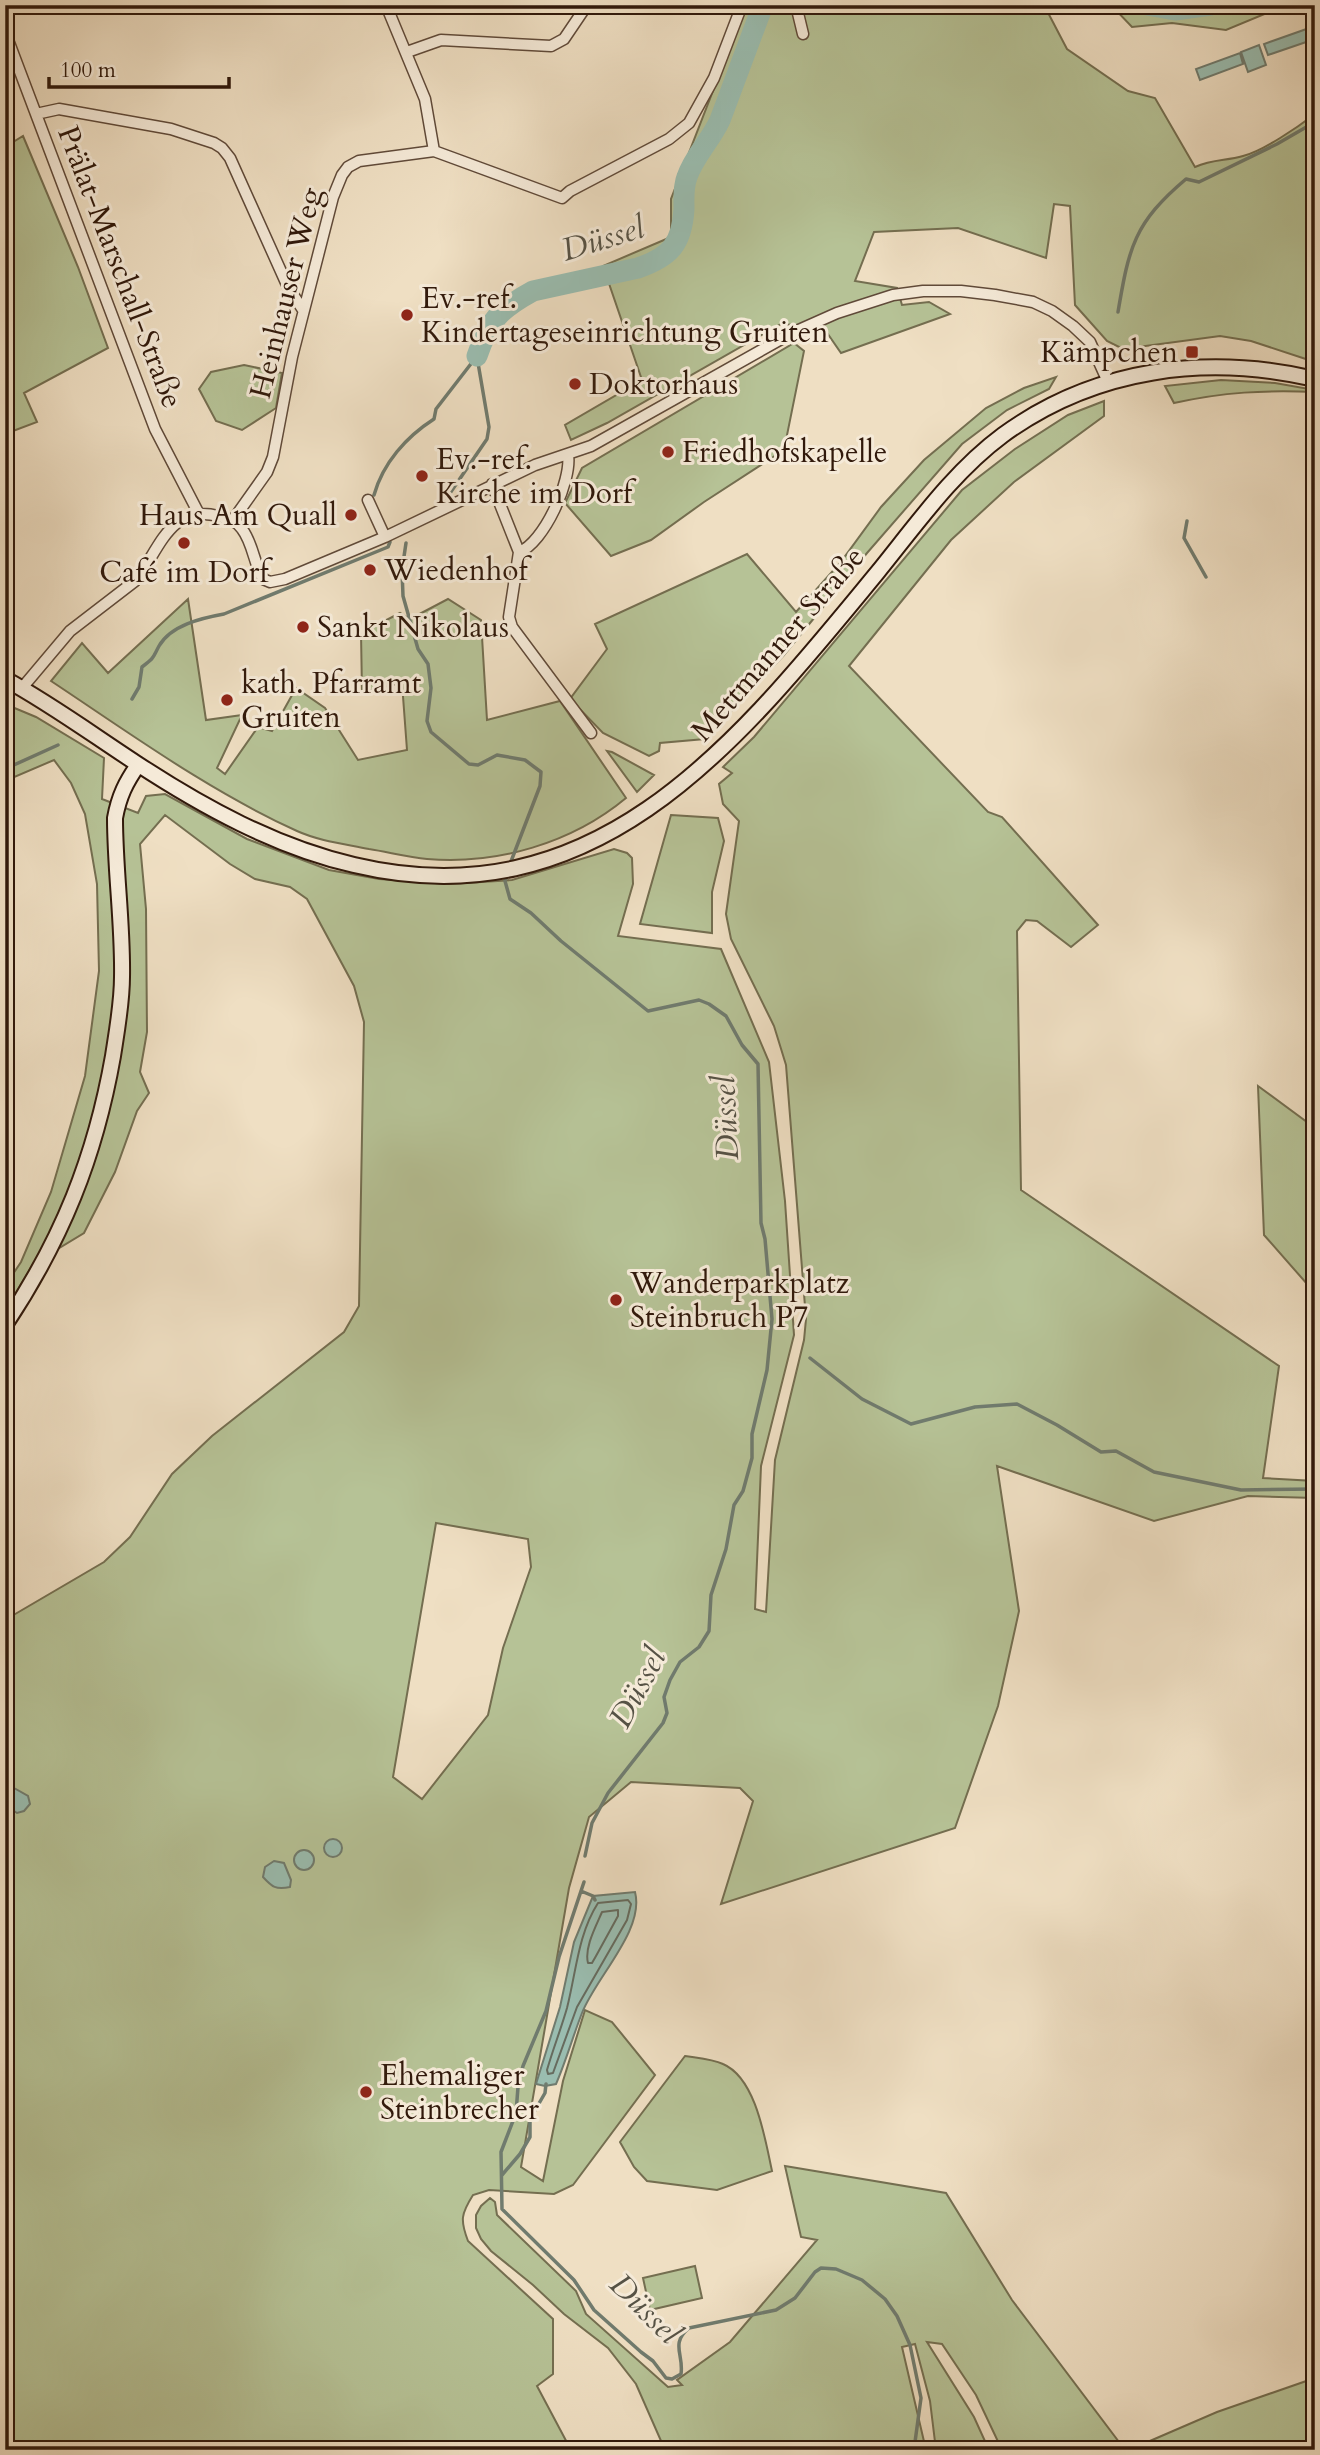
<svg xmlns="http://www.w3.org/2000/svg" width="1320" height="2455" viewBox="0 0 1320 2455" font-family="Cardo,serif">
<rect width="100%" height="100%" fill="#efdfc3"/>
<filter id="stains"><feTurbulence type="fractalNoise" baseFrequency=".00286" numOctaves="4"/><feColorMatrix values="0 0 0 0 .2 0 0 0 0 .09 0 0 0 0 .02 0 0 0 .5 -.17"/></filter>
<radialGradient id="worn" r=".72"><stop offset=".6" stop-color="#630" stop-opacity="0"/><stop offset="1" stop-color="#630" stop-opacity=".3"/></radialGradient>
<path fill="#b6c296" stroke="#746e50" stroke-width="2" fill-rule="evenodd" d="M744 5H1044L1067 49 1128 91 1155 98 1195 167C1213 159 1226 161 1243 156 1263 151 1298 127 1315 114V362L1251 341 1220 336 1123 349 1107 341 1075 305 1070 206 1054 204 1046 258 958 228 874 232 855 281 897 288 902 305 929 302 950 314 841 353 823 327 781 324 607 423 571 440 565 425 642 380 603 266 671 237V199L732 42Z
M1111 5H1286L1226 30 1172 23 1132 27Z
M23 136 78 267 108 348 24 393 37 422 5 434V147Z
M794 343 804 351 784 450 704 502 651 540 611 556 565 503 582 468Z
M244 365 282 373 276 408 242 430 216 421 199 389 211 372Z
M1056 377 1049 389 1007 410 962 444 867 553 784 655 705 739 660 743 659 751 649 756 603 733 570 699 607 649 595 624 747 554 796 612 840 563 881 507 924 460 986 408 1024 388Z
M1221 380 1275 383 1315 390V392C1264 390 1224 392 1174 403L1165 386Z
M1104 401V416L1014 482 951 540 849 666 988 812 1002 817 1098 925 1071 947 1037 921 1026 920 1017 931 1021 1190 1279 1366 1263 1478 1315 1481V1498L1248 1496 1154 1521 997 1466 1019 1611 998 1706 955 1828 721 1904 753 1801 740 1788 631 1782 589 1817 569 1888 521 2167 543 2181 563 2081 585 2010 612 2022 655 2075 573 2185 554 2194 489 2190 473 2195C461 2214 460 2220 468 2241L553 2319V2374L537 2386 571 2450H5V1620L104 1562 130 1537 172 1474 212 1436 344 1332 359 1306 364 1022 354 986 307 899 290 887 255 879 230 864 165 815 140 844 146 909 147 1032 140 1072 149 1093 137 1111 115 1172 84 1233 33 1264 5 1311V1286L21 1262 51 1192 85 1076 99 971 97 884 85 814 71 783 54 760 5 781V704L36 717 104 758 102 799 138 813 146 796 165 794 247 839 329 870 379 879 449 884 512 880 614 849 627 853 632 858 633 884 618 936 721 949 769 1062 785 1201 794 1335 761 1466 755 1609 766 1612 775 1460 804 1340 806 1319 786 1065 774 1026 731 939 726 914 739 821 723 804 719 784 732 773 723 767 754 737 962 490 1015 449 1068 415ZM436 1523 528 1539 531 1567 503 1648 488 1715 422 1799 393 1777Z
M188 599 206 720 242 715 217 768 225 774 258 727 272 731 296 688 325 708 358 760 407 750 402 683 362 692 361 633 400 613 410 619 448 599 481 620 487 720 560 701 626 798C572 843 497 865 427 859 408 857 388 852 369 849 345 844 319 841 297 831 209 791 131 734 51 681L82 643 108 673Z
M607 751 612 752 654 775 637 792Z
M671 815 718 818 724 841 712 892V933L640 924Z
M1258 1086 1315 1128V1293L1264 1235Z
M685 2056C697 2058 712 2059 723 2064 756 2078 765 2139 772 2171L717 2190 647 2181 634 2167 620 2142Z
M785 2166 946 2193 1012 2300 1125 2450H1002L976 2395 942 2344 927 2342 974 2417 989 2450H936L930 2401 915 2344 902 2347 926 2450H665L636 2384 608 2348 564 2314 533 2285 491 2251 481 2239 476 2228V2215L481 2206 490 2198 495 2202 497 2215 576 2291 586 2314 668 2387 682 2385 677 2380 730 2342 817 2240 801 2237Z
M695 2266 702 2298 650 2310 643 2278Z
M1315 2378V2450H1129L1217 2412Z"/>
<path fill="#9abdb0" stroke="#707b6e" stroke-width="2" d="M1315 26V39L1268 55 1264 44Z
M1259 45 1266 65 1248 72 1241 52Z
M1240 53 1243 64 1200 80 1196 69Z
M14 1788 28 1796 30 1804 24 1811 17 1813 5 1805V1799Z
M324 1848a9 9 0 1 1 18 0a9 9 0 1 1-18 0Z
M294 1860a10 10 0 1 1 20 0a10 10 0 1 1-20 0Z
M274 1861 284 1863 291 1880 290 1887C276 1890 272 1887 263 1877L265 1867Z
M635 1892C645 1930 596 1977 582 2013 573 2036 566 2061 556 2084L545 2086 536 2084 560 2007 574 1942 593 1896Z"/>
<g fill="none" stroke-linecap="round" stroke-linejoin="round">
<path stroke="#666b5e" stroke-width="2" d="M628 1900 631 1904 627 1920 577 2007 553 2073 548 2074 547 2070C553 2049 561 2029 567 2008 576 1973 578 1934 598 1903Z
M618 1910V1916L596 1956 592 1963H588C584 1948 596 1926 602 1912Z"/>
<path stroke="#707b6e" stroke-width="3.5" d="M1118 312C1129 247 1134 223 1186 179L1199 182 1277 144 1315 122
M374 495C383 463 406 437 434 419L436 409 477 356
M446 499 487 439 489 427 477 357
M1187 521 1184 538 1206 577
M406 543 402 570 403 596 418 649 428 664 431 688 427 721 431 732 469 764 478 765 497 755 525 760 541 772 540 786 510 864
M132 699 139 687 142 667C155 657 152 659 159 646 171 625 202 618 224 614L388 547 390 542
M5 769 58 745
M507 872 505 881 510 899 531 913 561 941 648 1011 699 1000 709 1004 726 1016 742 1045 758 1064 761 1223 765 1239 772 1319 767 1370 752 1434V1458L743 1491 734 1505 726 1549 711 1595 709 1631 699 1647 680 1662 670 1680 664 1697 667 1713 663 1723 608 1793 592 1823 585 1856
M810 1358 862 1399 911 1424 975 1407 1017 1404 1057 1425 1101 1452 1116 1451 1154 1472 1241 1490 1315 1489
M584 1882 559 1957 546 2011 523 2066 518 2087 516 2113 501 2152 502 2209 574 2280 594 2310 641 2352 653 2361 666 2378 672 2379 681 2374C684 2354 670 2344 689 2328L776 2310 795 2298 815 2272 821 2268 836 2269 862 2280 885 2299 897 2316 910 2345 921 2398 915 2442 918 2450
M581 1891 593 1896 595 1900
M502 2175 520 2154 530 2137V2119L545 2093 546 2084"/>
<path stroke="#9abdb0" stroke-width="21" d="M1147 5 1175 10 1211 5
M477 356C489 320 500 309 533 291L638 268C670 257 682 244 684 209 684 198 683 187 687 177 694 156 711 140 720 120L763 5"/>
<g stroke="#604a39" stroke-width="13">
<path id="street" d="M386 5 425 99 434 151
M796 5 803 34
M5 32 155 429 199 514
M407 52 441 40 551 46 564 39 587 5
M36 114 59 109 171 129 214 143 222 148 230 158 288 287 303 310
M492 484 519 552
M368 500 385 537
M233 520 267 472 273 457 292 357 333 197 342 175 348 167 359 161 434 151 562 198 570 191 669 139 689 123 714 78 742 5
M519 552 509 617 512 627 591 733
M519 552C544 543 572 480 568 455
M22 688 70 631 135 581C159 552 169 503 218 516 228 519 236 520 242 529 253 543 254 564 263 579L270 582 285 579 385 537 535 465 591 446 792 333 837 313 893 295 923 291H961L995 295 1033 302 1052 311 1073 326 1090 342 1108 382"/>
</g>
<g stroke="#31190b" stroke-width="18">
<path id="secondary" d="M5 679C51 704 93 735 136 763 203 807 276 847 354 865 599 923 740 739 877 573 916 525 953 472 1003 435 1095 368 1206 354 1315 379
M5 1325C62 1239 95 1158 113 1056 117 1030 122 1003 122 977 123 924 115 871 115 818 119 796 126 782 138 765"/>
</g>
<use href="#street" stroke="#f5ead8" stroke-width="10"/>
<use href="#secondary" stroke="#f5ead8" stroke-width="14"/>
</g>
<g fill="#8f2418" stroke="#f5ead8" stroke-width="2.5">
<circle cx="407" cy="315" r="7"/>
<rect x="1185" y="345" width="14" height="14" rx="3.5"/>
<circle cx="575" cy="384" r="7"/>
<circle cx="668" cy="452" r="7"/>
<circle cx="422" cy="476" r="7"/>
<circle cx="351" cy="515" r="7"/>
<circle cx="184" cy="543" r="7"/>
<circle cx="370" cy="570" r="7"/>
<circle cx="303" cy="627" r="7"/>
<circle cx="227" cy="700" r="7"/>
<circle cx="616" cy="1300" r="7"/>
<circle cx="366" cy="2092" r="7"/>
</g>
<g text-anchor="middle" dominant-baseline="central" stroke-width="6" stroke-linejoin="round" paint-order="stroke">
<g font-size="30" fill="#31190b" stroke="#f5ead8">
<text transform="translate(120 267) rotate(69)">Prälat-Marschall-Straße</text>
<text transform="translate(286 293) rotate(-76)">Heinhauser Weg</text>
<text transform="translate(778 644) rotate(-49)">Mettmanner Straße</text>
</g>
<g font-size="30" fill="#31190b" stroke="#f5ead8" text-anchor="start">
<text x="421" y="298">Ev.-ref.<tspan x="421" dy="34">Kindertageseinrichtung Gruiten</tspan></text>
<text x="1178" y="352" text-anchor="end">Kämpchen</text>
<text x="589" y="384">Doktorhaus</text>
<text x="682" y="452">Friedhofskapelle</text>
<text x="436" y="459">Ev.-ref.<tspan x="436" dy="34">Kirche im Dorf</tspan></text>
<text x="337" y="515" text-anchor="end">Haus Am Quall</text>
<text x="384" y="570">Wiedenhof</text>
<text x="184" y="572" text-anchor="middle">Café im Dorf</text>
<text x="317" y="627">Sankt Nikolaus</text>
<text x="241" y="683">kath. Pfarramt<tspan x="241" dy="34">Gruiten</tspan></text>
<text x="630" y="1283">Wanderparkplatz<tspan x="630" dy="34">Steinbruch P7</tspan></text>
<text x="380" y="2075">Ehemaliger<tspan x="380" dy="34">Steinbrecher</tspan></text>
</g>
<g font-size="32" font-style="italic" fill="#565245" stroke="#f5ead8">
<text transform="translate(603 239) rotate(-17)">Düssel</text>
<text transform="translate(726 1118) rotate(-93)">Düssel</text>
<text transform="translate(638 1688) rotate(-62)">Düssel</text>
<text transform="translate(645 2309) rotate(45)">Düssel</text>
</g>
</g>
<rect width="1320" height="2455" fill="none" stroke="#efdfc3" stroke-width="28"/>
<rect x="7" y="7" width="1306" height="2441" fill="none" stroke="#31190b" stroke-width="3.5"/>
<rect x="14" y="14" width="1292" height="2427" fill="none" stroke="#31190b" stroke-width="2"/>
<path d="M49 77v10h180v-10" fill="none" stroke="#31190b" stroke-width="3.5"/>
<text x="60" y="77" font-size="21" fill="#31190b" stroke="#f5ead8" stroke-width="5" paint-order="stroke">100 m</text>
<rect width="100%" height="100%" filter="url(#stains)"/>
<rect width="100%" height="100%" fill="url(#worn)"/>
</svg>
